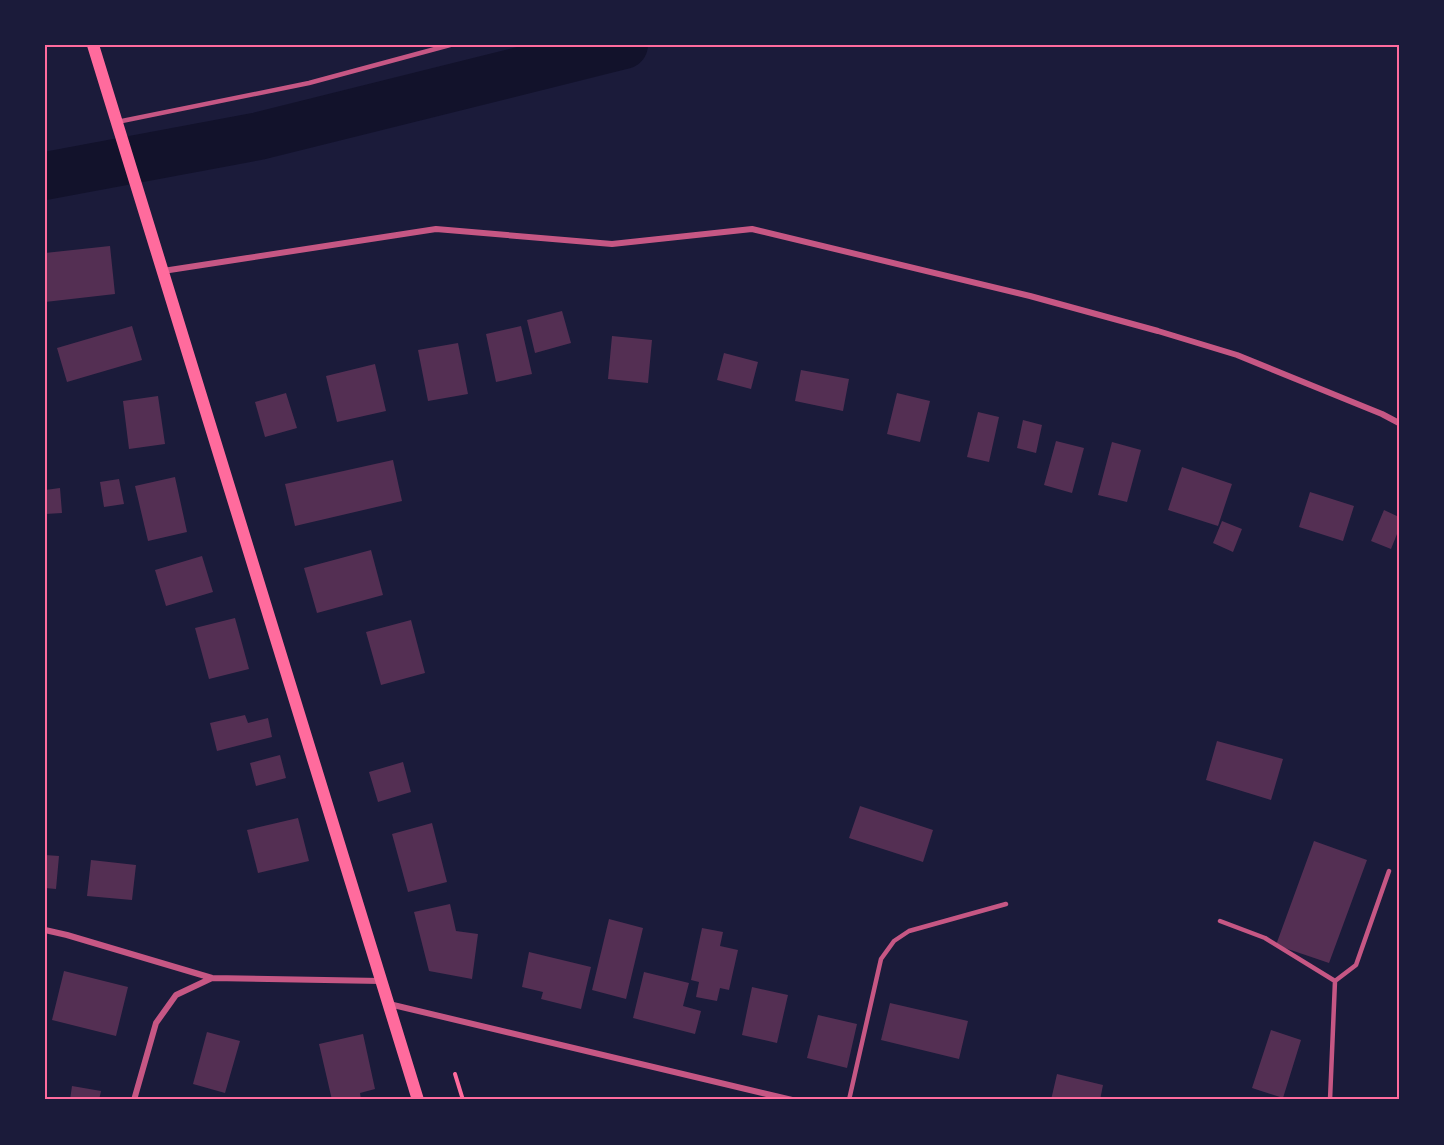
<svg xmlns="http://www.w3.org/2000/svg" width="1444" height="1145" viewBox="0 0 1444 1145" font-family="'Work Sans',sans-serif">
<rect width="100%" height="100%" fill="#1b1b3a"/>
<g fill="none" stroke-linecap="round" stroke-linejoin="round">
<path stroke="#12122b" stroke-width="48" d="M45 176 259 136 624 45"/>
</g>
<path fill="#542f53" d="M110 246 115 294 45 302V253Z
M562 311 571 343 535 353 527 320Z
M132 326 142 360 67 382 57 348Z
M521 326 532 374 496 382 486 334Z
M612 336 652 340 648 383 608 379Z
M458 343 468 394 428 401 418 350Z
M724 353 758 362 751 389 717 380Z
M375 364 386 411 337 422 326 376Z
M801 370 849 379 843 411 795 401Z
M286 393 297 428 265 437 255 402Z
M897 393 930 401 920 442 887 434Z
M158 396 165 444 129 449 123 401Z
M978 412 999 417 989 462 967 457Z
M1023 420 1042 425 1036 453 1017 448Z
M1056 441 1084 448 1072 493 1044 485Z
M1112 442 1141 450 1127 502 1098 495Z
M393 460 402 501 295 526 285 484Z
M1182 467 1232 484 1218 526 1168 510Z
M175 477 187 532 148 541 135 486Z
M119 479 124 504 104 507 100 482Z
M60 488 62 513 45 514V490Z
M1310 492 1354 506 1343 541 1299 527Z
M1384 510 1399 517V529L1391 549 1371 541Z
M1222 521 1242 529 1233 552 1213 543Z
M371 550 383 595 317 613 304 568Z
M202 556 213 592 166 606 155 570Z
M235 618 249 669 209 679 195 628Z
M411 620 425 673 381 685 366 632Z
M245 715 248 723 268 718 272 737 217 751 210 723Z
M1217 741 1283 759 1271 800 1206 780Z
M280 755 286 778 256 786 250 763Z
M403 762 411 792 378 802 369 772Z
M860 806 933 830 923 862 849 838Z
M298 818 309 861 258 873 247 830Z
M432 823 447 882 408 892 392 834Z
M1314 841 1367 860 1329 963 1276 945Z
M45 855 59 856 56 889 45 888Z
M91 860 136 865 132 900 87 896Z
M450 904 456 931 478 934 472 979 429 971 414 912Z
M609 919 643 928 626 999 592 990Z
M702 928 723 932 720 946 738 950 729 990 720 988 717 1001 696 997 699 982 691 980Z
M529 952 591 967 581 1009 541 999 543 992 522 987Z
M64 971 128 987 116 1036 52 1020Z
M644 972 689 983 683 1006 701 1011 695 1034 633 1018Z
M752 987 788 995 777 1043 742 1035Z
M890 1003 968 1021 959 1059 881 1040Z
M818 1015 857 1024 847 1068 807 1058Z
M1271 1030 1301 1040 1283 1098 1252 1088Z
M207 1032 240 1041 225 1093 193 1084Z
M363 1034 375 1089 360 1093 361 1100H332L319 1044Z
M1057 1074 1103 1085 1100 1100H1051Z
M72 1086 101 1091 99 1100H70Z"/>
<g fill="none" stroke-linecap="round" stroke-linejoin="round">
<path stroke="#ff6b9d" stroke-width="4" d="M455 1074 463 1100"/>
<path stroke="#c65784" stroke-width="4.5" d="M117 122 309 83 450 45
M1220 921 1265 938 1335 981 1330 1100
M1335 981 1356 965 1389 871
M849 1100 881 959 894 941 909 931 1006 904"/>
<path stroke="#c65784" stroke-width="6" d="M163 271 436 229 612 244 752 229 1030 296 1158 331 1237 355 1382 414 1399 423
M45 930 67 935 212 978 381 981
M389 1004 792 1100
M134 1100 156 1023 176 995 212 978"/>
<path stroke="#ff6b9d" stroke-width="12" d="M93 45 418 1100"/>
</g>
<rect width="1444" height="1145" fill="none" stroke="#1b1b3a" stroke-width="93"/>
<rect x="46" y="46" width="1352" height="1052" fill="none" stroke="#ff6b9d" stroke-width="2"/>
</svg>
